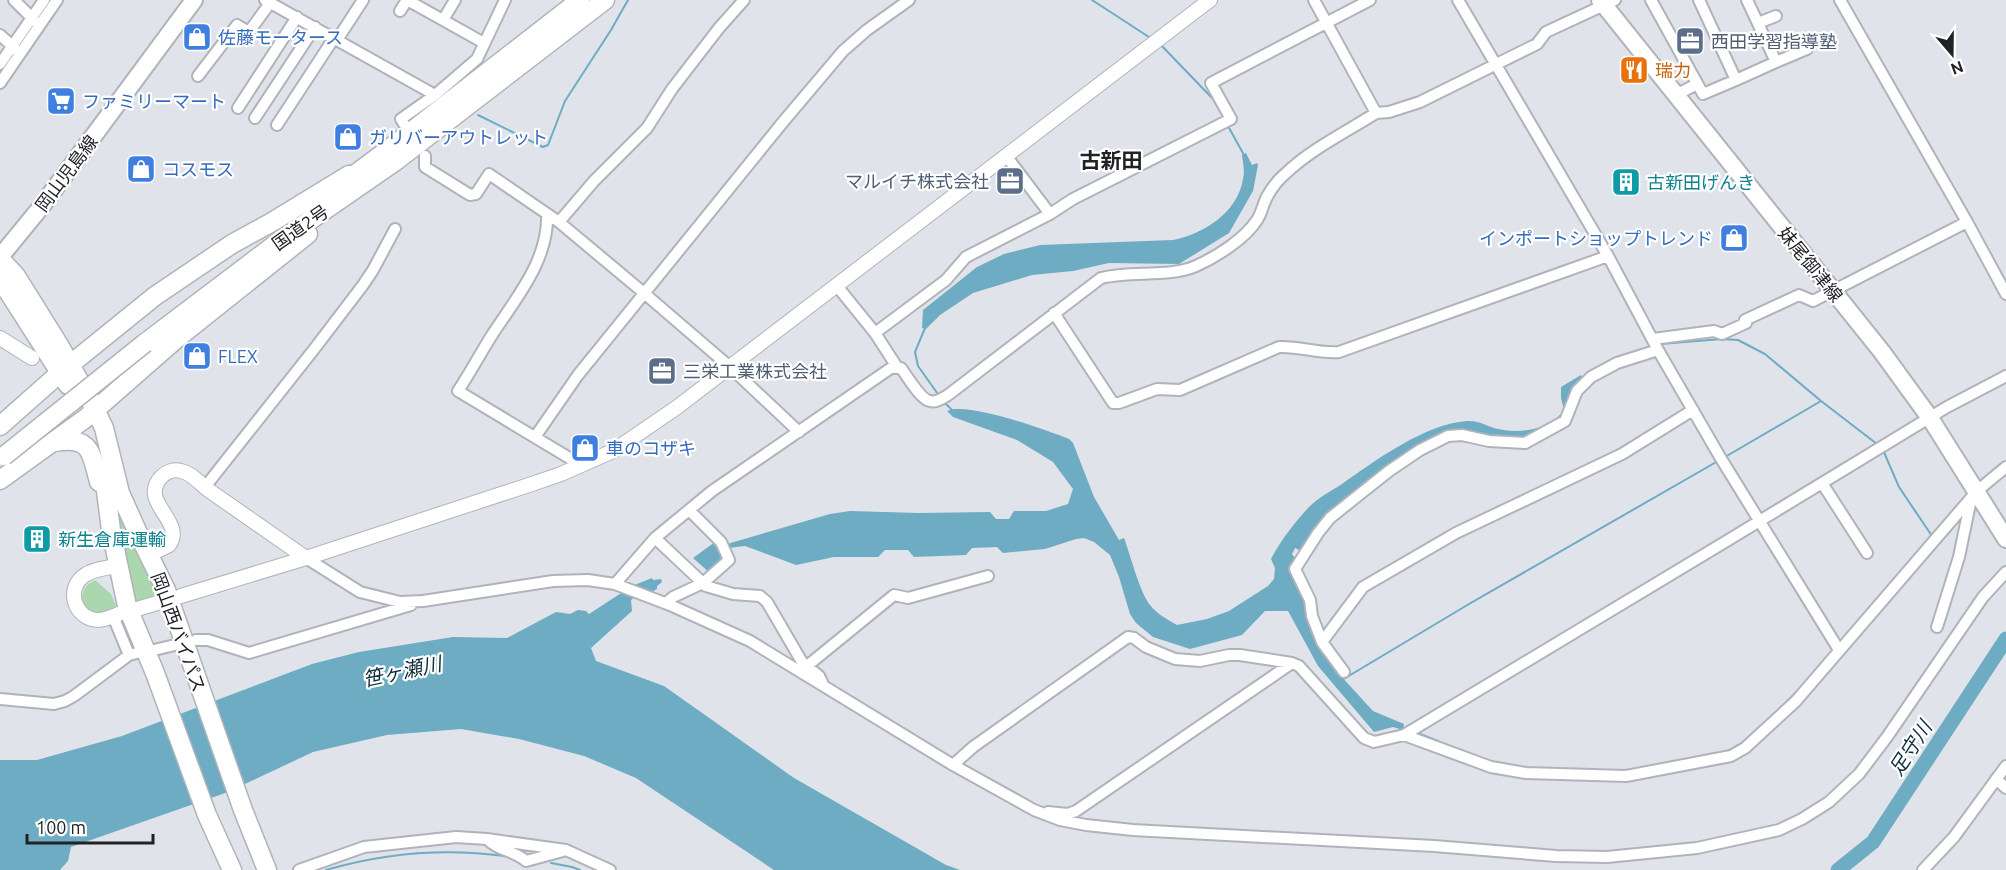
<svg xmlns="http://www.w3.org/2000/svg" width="2006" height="870" viewBox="0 0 2006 870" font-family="Ubuntu,'Noto Sans JP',sans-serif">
<rect width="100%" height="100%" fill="#e0e3ea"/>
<path fill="#abd7ae" d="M122 515 143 557 154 587 161 592 148 601H134L118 517Z
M95 580 111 594 116 606C110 609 104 613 98 612 79 612 76 588 95 580Z"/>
<path fill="#6dacc3" d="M1246 153 1252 165 1257 163 1258 165 1253 191 1229 233 1179 264 1109 263 1073 271 1032 275 973 293 940 315 926 329 922 328 923 310 977 267 1004 254 1040 245 1173 240C1204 234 1238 212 1243 179 1245 171 1243 163 1242 155Z
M1581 375 1583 379 1568 395 1566 417 1521 441 1467 431 1388 468 1301 551 1295 548 1292 554 1295 558 1290 566 1289 571 1305 599 1340 675 1373 711 1404 724 1403 730 1393 727 1374 732 1318 666 1288 611H1265L1242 635 1190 649 1153 637 1136 623 1130 614 1119 577 1110 555 1094 542 1084 538 1076 539 1045 549 1003 553 997 547 972 548 966 555 914 557 908 550H885L878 557H834L796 565 745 546 728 548 727 544 830 514 850 511 919 513 990 512 996 519H1009L1014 511H1046L1068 504 1073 489 1053 462 1017 440 953 417 947 411C967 401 1046 430 1069 439L1073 443 1094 497 1119 540 1124 538C1130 554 1140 593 1150 605 1157 614 1168 620 1177 625L1207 619 1229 611 1268 586 1274 579 1275 568 1271 559C1281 540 1294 523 1309 507 1318 498 1331 491 1342 484 1376 460 1425 424 1467 421 1479 420 1488 427 1498 429 1521 434 1549 430 1564 410L1561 398V387Z
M715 542 720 547 725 559 710 573 693 558Z
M652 578 653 580 661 579 662 582 657 586V589C649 594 637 594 631 600L632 611 591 648 596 661 664 686 794 778 946 865 960 870H774L636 778 584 756 519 739 461 729 387 735 313 752 228 792 71 847 68 861 60 870H0V760H37L122 736 312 664 359 652 453 637 507 638 556 612 570 614 578 610 586 611 589 614 632 586Z"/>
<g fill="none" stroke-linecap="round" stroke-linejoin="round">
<path stroke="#6dacc3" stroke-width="2" d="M1092 0 1152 39
M1160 44 1213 99 1224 118
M1872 47 1878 55 1879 60
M0 72 4 66
M478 115 543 147 548 145 565 101 611 30 628 0
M1228 126 1244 155
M925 328 915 352 918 366 940 397
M1660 344 1722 339 1738 340 1765 354 1821 401 1877 444
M943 401 952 410
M1883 450 1899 487 1932 536
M1725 457 1821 401
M1948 517 1969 492
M1342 680 1469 604 1718 461
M1782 707 1805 683
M1418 733 1467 753
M1726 752 1745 741
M551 863 572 867 580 870
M326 870C384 853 445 848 505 856"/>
<path stroke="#6dacc3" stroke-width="15" d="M1838 870 1873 842 2006 639"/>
<g stroke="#b0b3b9" stroke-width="14">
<path id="street" d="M14 0 37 23
M265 0 435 95
M407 0 484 43
M1314 0 1376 113
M1458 0 1608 256 1658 350 1720 457 1839 650
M1651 0 1703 94 1736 80
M1699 0 1736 80 1776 62 1747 0
M1840 0 1967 222 2006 294
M400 11 407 0
M443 20 455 0
M1758 23 1776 16
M0 35 18 51
M337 40 363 0
M1776 62 1807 49
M0 64 44 0
M198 76 237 25 249 32 270 3
M0 83 57 0
M1676 95 1697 84
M238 108 297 17
M255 118 315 27
M404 124 401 119 435 95 477 59 505 0
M277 125 334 38
M425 156V167L470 195 476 194 489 174 559 222 644 293 730 367 799 432
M1007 157 1050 214
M547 214C549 260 516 298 492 335 480 354 470 373 458 391L581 465
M559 222 594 181 647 128 672 89 719 28 744 0
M837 286 875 333 897 367
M1054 313 1113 403H1119L1157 389 1180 390 1279 347C1300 346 1319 354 1339 352L1608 256
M875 333 946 280 966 257 1050 214 1073 199 1231 119 1211 83 1370 0
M1653 339 1714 331 1722 334 1746 323 1745 320 1799 295 1813 301 1967 222
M535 437 578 375 783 122 843 51 867 30 909 0
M1822 483 1867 553
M205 487 315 348 363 285 373 270 395 229
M655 538 706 586 733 594 760 596 767 602 802 662 819 676 822 682
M306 558 360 592 400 602 423 601 553 581 588 580 615 584 670 605 750 641 953 765 1034 810 1060 820 1086 825 1133 830 1434 846 1556 856 1607 857 1697 848 1779 830 1802 819 1829 802 1859 774 1887 737 1983 597 2006 572
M615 584 655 538 712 491 891 368H901C907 376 921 400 930 401 936 403 943 398 948 395L1101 278C1131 270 1169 278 1196 266 1216 257 1245 239 1257 220 1262 213 1263 203 1268 195 1272 188 1279 179 1285 174 1311 149 1346 132 1376 113L1389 112 1420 102 1537 44 1546 32 1615 0
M666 603 673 597 703 583 729 560 721 542 689 510
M113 616 129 655
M1937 627 1959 557 1971 499
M196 640H208L249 653 411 605
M1322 642 1363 587 1456 533 1622 454 1693 410
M154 650 179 644
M807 666 894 595 908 598 988 576
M1344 672 1322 642 1312 616 1310 600 1295 569 1318 533 1330 518 1389 471 1420 450 1448 436 1462 435 1489 441 1525 443 1565 421 1577 391 1591 377 1617 363 1658 350
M0 699 54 704 65 701 74 696 129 655 137 653
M1404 735 1491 767 1526 773 1626 776 1731 756 1745 748 1796 701 1977 491 2006 467
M953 765 973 747 1128 637 1134 638 1146 647 1175 659 1200 661 1229 655H1240L1292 663 1299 666 1364 738 1374 742 1404 735 1725 542 1947 407 2006 376
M1996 779 2006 788
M1048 812 1068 814 1076 811 1292 663
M488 840C500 852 512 849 526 861L563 851
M299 870 364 847 456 837 487 839 566 850 610 870
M1923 870 1954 837 2006 766"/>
</g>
<g stroke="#b0b3b9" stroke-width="16">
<path id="secondary" d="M0 338 32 358
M149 555 169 545C182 527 158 512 155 495 153 481 167 467 181 471 192 473 199 483 207 489 240 512 273 535 306 558
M117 566C107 568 93 569 85 575 65 588 74 619 98 620 105 620 114 616 121 613
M181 596 306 558 529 485 561 474 613 451 676 408 1210 0
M137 609 164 601"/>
</g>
<g stroke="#b0b3b9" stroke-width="20">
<path id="primary" d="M1600 0 1882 352 1930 418 2006 539
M0 257 41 207 194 0"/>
</g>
<g stroke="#b0b3b9" stroke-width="21">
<path id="highway" d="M342 184 381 155 580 0
M0 259 16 276 59 345 95 409 104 428 120 493 138 533 166 590 243 810 267 870
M0 264 4 285 68 385
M145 343 277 243 397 160 605 0
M0 426 61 372 155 296 232 244 272 222 349 175
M55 442C91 436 91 452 99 482
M103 468 111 530 127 606 155 673 207 815 232 870
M0 480 86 418 175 340 308 234"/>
</g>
<use href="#street" stroke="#fff" stroke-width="10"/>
<use href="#secondary" stroke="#fff" stroke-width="14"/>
<use href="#primary" stroke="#fff" stroke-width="16"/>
<use href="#highway" stroke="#fff" stroke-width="18"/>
<g stroke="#b0b3b9" stroke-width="21" stroke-linecap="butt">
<path id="highway-bridge" d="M4 456 145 343"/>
</g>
<use href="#highway-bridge" stroke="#fff" stroke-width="18"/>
</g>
<defs>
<g id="shop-square" transform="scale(1.5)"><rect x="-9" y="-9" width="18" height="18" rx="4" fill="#3f7fe0" stroke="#fff"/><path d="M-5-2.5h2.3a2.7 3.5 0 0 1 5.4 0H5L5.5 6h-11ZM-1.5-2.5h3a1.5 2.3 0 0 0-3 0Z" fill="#fff"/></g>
<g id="office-square" transform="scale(1.5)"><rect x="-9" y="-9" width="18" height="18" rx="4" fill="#5c6f8a" stroke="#fff"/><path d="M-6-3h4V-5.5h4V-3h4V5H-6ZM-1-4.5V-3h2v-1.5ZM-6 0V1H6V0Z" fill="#fff"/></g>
<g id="restaurant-square" transform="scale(1.5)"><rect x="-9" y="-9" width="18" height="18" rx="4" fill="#e8710a" stroke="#fff"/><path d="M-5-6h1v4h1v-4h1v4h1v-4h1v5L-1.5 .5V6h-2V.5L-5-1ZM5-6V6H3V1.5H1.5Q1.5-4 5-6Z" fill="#fff"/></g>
<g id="supermarket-square" transform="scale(1.5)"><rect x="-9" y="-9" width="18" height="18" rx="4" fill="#3f7fe0" stroke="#fff"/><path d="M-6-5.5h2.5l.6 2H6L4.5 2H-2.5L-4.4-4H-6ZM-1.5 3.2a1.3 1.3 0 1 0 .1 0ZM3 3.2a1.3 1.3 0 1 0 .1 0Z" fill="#fff"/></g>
<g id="building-square" transform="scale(1.5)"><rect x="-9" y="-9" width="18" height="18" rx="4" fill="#0f9aa8" stroke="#fff"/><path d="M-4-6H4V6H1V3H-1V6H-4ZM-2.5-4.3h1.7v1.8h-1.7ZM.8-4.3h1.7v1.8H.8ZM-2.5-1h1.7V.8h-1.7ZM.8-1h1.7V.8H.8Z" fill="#fff"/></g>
</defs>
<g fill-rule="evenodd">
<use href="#shop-square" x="197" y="37"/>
<use href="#office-square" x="1690" y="41"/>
<use href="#restaurant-square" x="1634" y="70"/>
<use href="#supermarket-square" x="61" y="101"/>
<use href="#shop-square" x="348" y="137"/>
<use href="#shop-square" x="141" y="169"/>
<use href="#office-square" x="1010" y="181"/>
<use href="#building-square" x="1626" y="182"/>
<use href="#shop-square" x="1734" y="238"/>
<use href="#shop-square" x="197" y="356"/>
<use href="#office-square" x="662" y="371"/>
<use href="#shop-square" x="585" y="448"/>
<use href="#building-square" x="37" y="539"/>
</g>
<g text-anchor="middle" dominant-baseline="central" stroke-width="4.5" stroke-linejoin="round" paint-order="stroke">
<g font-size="18" fill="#366cbe" stroke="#fff" text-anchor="start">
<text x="218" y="37">佐藤モータース</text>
<text x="82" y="101">ファミリーマート</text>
<text x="369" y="137">ガリバーアウトレット</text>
<text x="162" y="169">コスモス</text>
<text x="1713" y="238" text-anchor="end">インポートショップトレンド</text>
<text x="218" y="356">FLEX</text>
<text x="606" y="448">車のコザキ</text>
</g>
<g font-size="18" fill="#4e5e75" stroke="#fff" text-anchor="start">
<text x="1711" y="41">西田学習指導塾</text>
<text x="989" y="181" text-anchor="end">マルイチ株式会社</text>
<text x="683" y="371">三栄工業株式会社</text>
</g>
<g font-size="18" fill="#c56008" stroke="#fff" text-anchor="start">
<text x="1655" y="70">瑞力</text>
</g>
<g font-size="18" fill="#212224" stroke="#fff">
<text transform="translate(66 173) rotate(-53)">岡山児島線</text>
<text transform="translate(300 227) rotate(-35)">国道2号</text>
<text transform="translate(1811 264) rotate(51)">妹尾御津線</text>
<text transform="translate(179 632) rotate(70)">岡山西バイパス</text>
</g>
<g font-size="18" fill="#0d838f" stroke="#fff" text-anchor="start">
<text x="1647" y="182">古新田げんき</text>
<text x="58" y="539">新生倉庫運輸</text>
</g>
<g font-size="20" font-style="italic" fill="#11303b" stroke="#fff">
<text transform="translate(402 671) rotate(-12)">笹ヶ瀬川</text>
<text transform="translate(1910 748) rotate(-57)">足守川</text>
</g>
<g font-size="21" font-weight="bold" fill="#212224" stroke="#fff">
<text x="1111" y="160">古新田</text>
</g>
</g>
<g transform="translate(1952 54) rotate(160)" stroke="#ffffff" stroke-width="4.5" paint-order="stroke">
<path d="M0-4.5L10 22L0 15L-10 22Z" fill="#212224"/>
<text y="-9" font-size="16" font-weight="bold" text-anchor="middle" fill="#212224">N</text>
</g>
<path d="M27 834v9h126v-9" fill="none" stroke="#212224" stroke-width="3"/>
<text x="36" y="834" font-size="18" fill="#212224" stroke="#ffffff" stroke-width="4.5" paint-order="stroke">100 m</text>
</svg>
